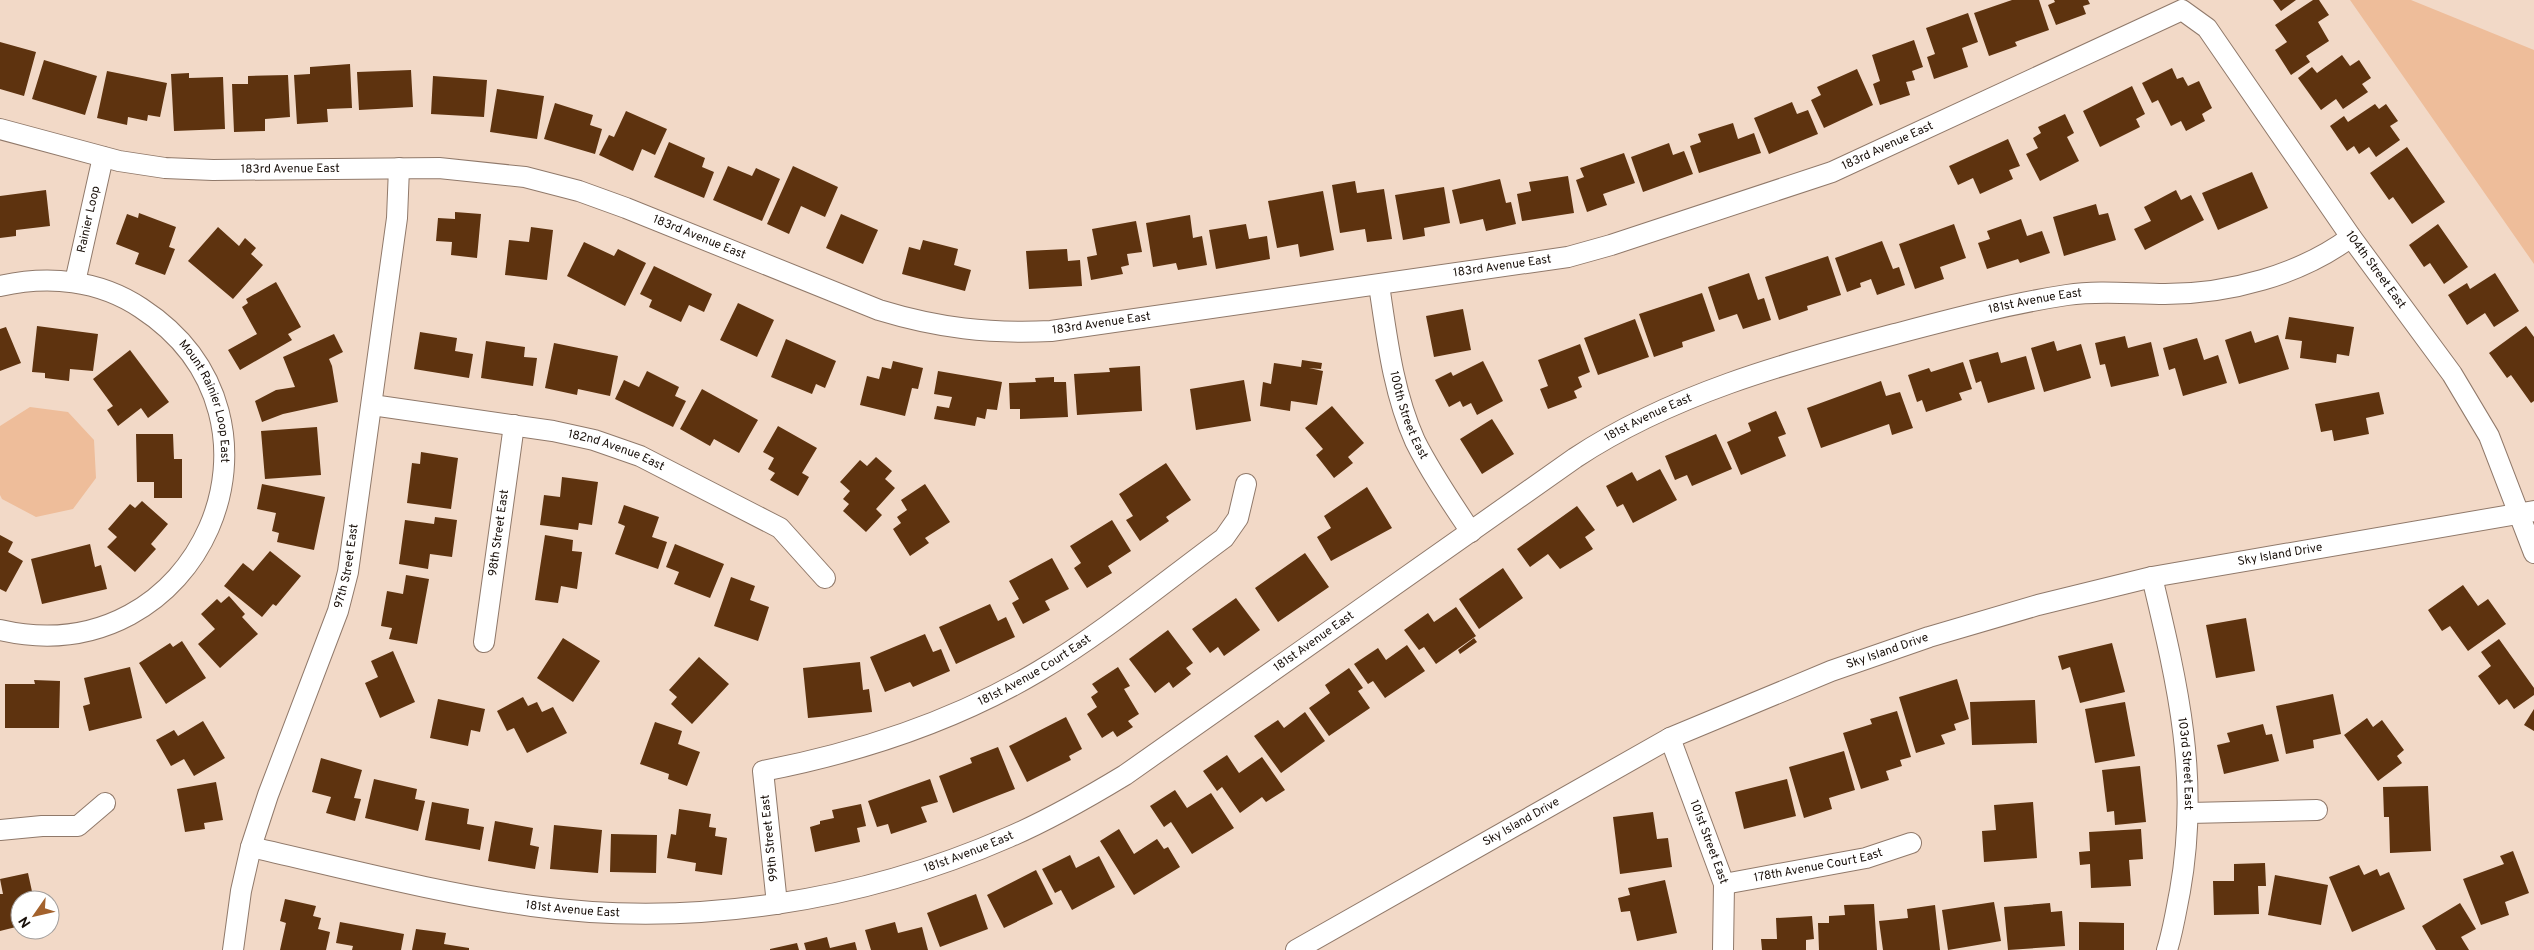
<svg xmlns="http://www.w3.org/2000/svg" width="2534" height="950" viewBox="0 0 2534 950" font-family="Overpass,sans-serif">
<rect width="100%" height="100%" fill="#f2d9c7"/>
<path fill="#eebd9a" d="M2350 0H2411L2534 50V264Z
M30 407 68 412 94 440 96 478 73 509 36 517 2 499 0 495V426Z"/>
<path fill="#5e330f" d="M2012 0H2039L2049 30 2015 42 2017 46 1989 56 1974 13Z
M2054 0H2088L2090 4 2083 6 2086 14 2056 25 2048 5 2055 2Z
M2273 0H2296L2281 11Z
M2313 0H2319L2329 15 2318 22 2329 41 2306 56 2310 62 2291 75 2275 50 2287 42 2275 25Z
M1968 13 1978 42 1962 48 1968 67 1934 79 1927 57 1935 54 1926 28Z
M1914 40 1923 67 1912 71 1915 80 1906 82 1910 95 1880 105 1873 84 1880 81 1872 55Z
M0 42 36 52 24 96 0 89Z
M2342 55 2350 66 2359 60 2371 78 2362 84 2368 92 2343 109 2336 99 2321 110 2298 78 2312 67 2317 73Z
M44 60 97 76 85 115 32 99Z
M350 64 352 108 327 109 328 122 297 124 294 75 310 74V67Z
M2172 68 2177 79 2183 77 2188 86 2199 81 2212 108 2202 114 2205 121 2186 131 2181 121 2171 126 2158 100 2152 103 2142 83Z
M1857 69 1873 105 1824 128 1811 100 1821 95 1817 87Z
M411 70 413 107 359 110 357 72Z
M107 71 167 83 160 117 148 115 147 121 128 117 127 125 97 118Z
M189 73V78L223 77 225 129 174 131 171 74Z
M288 75 290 117 265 119V131L234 132 232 84H248V76Z
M433 76 487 80 484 117 431 114Z
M2132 86 2145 114 2136 119 2140 127 2100 147 2083 111Z
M497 89 544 96 537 139 490 132Z
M1792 102 1797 114 1808 110 1818 134 1769 154 1754 118Z
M555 103 593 115 590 125 602 129 595 154 544 139Z
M2375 104 2379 109 2386 104 2398 121 2390 126 2400 140 2376 157 2369 147 2359 154 2354 146 2347 151 2330 126 2344 116 2348 122Z
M626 111 667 129 655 155 642 149 633 171 599 155 609 135 614 137Z
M2065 114 2074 133 2067 137 2079 161 2040 181 2026 154 2038 148 2033 138 2041 133 2038 127Z
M1733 123 1738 139 1754 133 1761 153 1699 173 1690 146 1701 142 1698 134Z
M2008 139 2020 166 2009 170 2013 179 1980 194 1973 178 1958 185 1949 166Z
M669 142 705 158 702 167 714 172 704 198 654 177Z
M1669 143 1673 155 1684 151 1693 174 1643 192 1631 157Z
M2407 147 2445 202 2412 224 2393 197 2389 200 2370 173Z
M1624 153 1635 183 1603 194 1607 205 1587 212 1576 180 1584 177 1580 168Z
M728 166 752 176 756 168 780 179 762 221 713 200Z
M793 166 838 187 825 217 801 206 789 234 767 224Z
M2252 172 2268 208 2218 230 2202 193Z
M1568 176 1574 213 1522 221 1517 194 1531 191 1529 182Z
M1500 179 1506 203 1511 202 1516 224 1486 231 1483 219 1460 224 1452 190Z
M1355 181 1357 193 1384 189 1392 239 1367 242 1365 229 1340 233 1332 185Z
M1444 187 1450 223 1424 228 1425 236 1403 240 1395 195Z
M46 190 50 226 16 230V236L0 238V196Z
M2176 190 2181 200 2191 195 2204 220 2145 250 2134 229 2151 221 2144 207Z
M1323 191 1334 250 1300 257 1298 244 1277 248 1268 201Z
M2096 204 2099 215 2108 213 2116 240 2064 256 2053 217Z
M455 212 481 214 477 258 451 255 452 242 436 241 438 218 455 219Z
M139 213 176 227 169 247 175 249 165 275 135 264 139 253 116 244 127 214 138 218Z
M841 214 878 230 863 264 826 248Z
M1190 215 1193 238 1202 236 1207 265 1178 270 1176 263 1153 267 1146 223Z
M2021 219 2027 236 2042 231 2050 253 2020 263 2018 259 1987 269 1978 243 1990 239 1987 231Z
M1136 221 1142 252 1127 254 1129 265 1121 267 1123 274 1091 280 1087 257 1097 255 1092 229Z
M1246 224 1249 239 1267 236 1270 259 1216 269 1209 230Z
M1954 224 1966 258 1940 267 1944 279 1915 289 1899 244Z
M2438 224 2468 267 2444 284 2430 263 2424 267 2409 245Z
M218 227 239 246 245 238 256 248 251 254 263 265 233 299 188 261Z
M531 227 553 230 547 280 505 275 509 240 529 242Z
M923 240 958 249 954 265 971 270 965 291 902 274 909 247 920 250Z
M1882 241 1893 269 1899 267 1905 285 1877 295 1871 279 1860 283 1861 287 1847 292 1835 258Z
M584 242 614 256 618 249 646 263 625 306 567 276Z
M1067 249 1068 261 1080 260 1082 286 1029 289 1026 251Z
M1828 256 1841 295 1807 306 1808 310 1779 320 1765 277Z
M654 266 712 294 704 312 689 305 681 322 649 307 652 300 640 294Z
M1749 273 1758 300 1764 298 1771 320 1743 329 1737 314 1719 320 1708 287Z
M2495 273 2519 311 2494 327 2485 313 2467 325 2448 295 2467 283 2470 289Z
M276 282 301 327 288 334 292 340 240 370 228 350 257 334 242 307 248 303 246 299Z
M1702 293 1715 331 1682 342 1683 347 1654 357 1639 314Z
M738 303 774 320 757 357 720 340Z
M1463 309 1471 350 1434 357 1426 316Z
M2289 317 2354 327 2349 356 2337 354 2336 363 2300 358 2302 341 2285 339Z
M1635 319 1649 357 1598 375 1584 338Z
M37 326 98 334 93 371 70 369 69 381 45 378V373L32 372Z
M2526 326 2534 337V401L2531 403 2511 375 2507 378 2489 353Z
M6 327 21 363 0 371V329Z
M2251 331 2255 343 2278 335 2289 369 2239 384 2225 340Z
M420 332 457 338 455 351 473 354 469 378 414 369Z
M334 334 343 352 329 359 332 366 338 402 283 414 262 422 255 401 276 390 295 387 283 357Z
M2125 336 2128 348 2151 342 2159 376 2111 387 2105 364 2100 365 2095 343Z
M2197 338 2204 360 2218 355 2227 383 2183 396 2175 368 2169 370 2163 348Z
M786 339 836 361 825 388 816 384 812 394 771 377Z
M486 341 525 347 524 357 537 358 533 386 481 378Z
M2054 341 2057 351 2081 344 2091 378 2044 392 2031 348Z
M554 343 618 356 610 396 578 389 577 395 545 388Z
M1580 344 1590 372 1578 377 1582 387 1574 391 1577 398 1548 409 1540 389 1548 386 1538 360Z
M130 350 169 402 148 418 141 408 118 426 107 410 113 406 93 379Z
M1998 352 2001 363 2026 356 2035 389 1988 403 1981 381 1976 383 1969 360Z
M1302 360 1322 363 1321 369 1309 368 1323 371 1317 405 1291 401 1290 411 1260 406 1263 382 1271 384 1274 363 1301 367Z
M893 361 923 368 918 389 912 388 905 416 860 405 867 376 879 379 882 367 891 369Z
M1483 361 1503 401 1477 415 1471 403 1463 407 1460 401 1449 407 1435 380 1451 372 1453 376Z
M1963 362 1972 389 1959 393 1962 400 1926 412 1922 400 1917 402 1908 375 1929 368 1931 372Z
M1140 366 1142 411 1077 415 1074 374 1110 372 1109 368Z
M647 371 679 387 675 396 686 401 673 427 615 399 624 380 639 387Z
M938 371 1002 382 997 410 987 409 985 419 977 417 975 426 934 419 937 406 949 408 952 397 934 394Z
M1054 377V382H1066L1068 417 1020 419V409H1010L1009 383 1036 382 1035 378Z
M1244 380 1251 421 1196 430 1190 389Z
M1881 381 1886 396 1900 392 1913 428 1892 435 1889 424 1821 448 1807 408Z
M702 389 758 420 739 453 714 439 710 446 680 429Z
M2379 392 2384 414 2366 418 2369 434 2334 441 2332 430 2321 432 2315 404Z
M1332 406 1364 443 1348 457 1353 463 1334 478 1316 455 1323 449 1305 428Z
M1776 411 1786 434 1778 437 1786 456 1741 475 1727 442 1751 431 1748 423Z
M1492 419 1514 454 1482 474 1460 439Z
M778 426 817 448 802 473 809 477 798 496 770 480 775 473 768 469 774 458 763 452Z
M317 427 321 475 265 479 261 431Z
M136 434H173L174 459H182V498H154V482H137Z
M1716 434 1732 469 1692 486 1687 475 1675 480 1665 456Z
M421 452 458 458 451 509 407 503 412 463 420 464Z
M876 457 892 471 885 479 895 488 876 509 882 515 866 532 843 511 849 504 843 499 850 491 840 482 860 460 867 466Z
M1166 463 1191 500 1166 517 1169 521 1140 541 1126 520 1133 516 1119 494Z
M1660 469 1677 500 1633 523 1623 504 1617 507 1606 486 1632 472 1637 481Z
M562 477 598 482 592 525 579 523 578 530 540 525 544 495 560 497Z
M262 484 325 497 314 550 277 542 279 533 272 531 276 513 257 509Z
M925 484 950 522 925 538 929 543 910 556 893 529 901 523 897 517 907 510 901 500Z
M1367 487 1392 528 1331 561 1317 537 1331 528 1324 516Z
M142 501 168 524 151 544 156 549 135 572 107 547 117 537 108 529 130 504 135 508Z
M624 505 659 517 652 537 667 542 658 569 615 554 625 526 618 523Z
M1577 506 1595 530 1585 537 1593 549 1560 569 1548 554 1530 567 1517 549Z
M435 517 457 520 452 557 430 554 428 569 399 564 405 520 434 524Z
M1112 520 1131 551 1108 566 1112 573 1087 588 1074 568 1081 563 1070 546Z
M0 535 13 542 8 552 23 561 6 592 0 589Z
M545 535 573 540 572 551 582 552 577 589 561 586 558 603 535 600Z
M90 544 95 567 101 565 107 589 42 604 31 559Z
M675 544 724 564 710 598 674 584 679 572 666 567Z
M270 551 301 576 276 606 273 604 262 617 224 586 243 563 253 571Z
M1305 553 1329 587 1278 622 1255 588Z
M1052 558 1069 589 1045 601 1050 610 1023 624 1012 603 1019 599 1009 581Z
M1503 568 1523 598 1479 629 1459 599Z
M406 575 429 579 417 644 389 639 392 628 381 626 387 591 403 594Z
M731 577 755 586 750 600 769 607 758 641 714 626Z
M2463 585 2478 606 2488 599 2506 624 2468 651 2450 626 2442 631 2428 610Z
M229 596 245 614 242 617 258 634 220 668 198 644 215 629 201 614 217 599 221 603Z
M1236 598 1260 630 1224 656 1218 647 1210 653 1192 629Z
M990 604 998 621 1006 617 1015 637 956 664 939 627Z
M1456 607 1476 636 1436 664 1424 647 1419 650 1404 630 1428 613 1434 622Z
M2246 618 2255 671 2216 678 2206 625Z
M1168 630 1193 663 1186 668 1191 674 1173 688 1169 682 1155 693 1129 659Z
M925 634 933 652 941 649 950 671 913 687 910 682 885 692 870 657Z
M563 638 600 661 573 702 537 678Z
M1474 638 1477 642 1460 654 1458 650Z
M2499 639 2534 688V695L2514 709 2507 699 2499 705 2478 676 2491 666 2481 652Z
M182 641 206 678 166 704 139 663 170 643 173 647Z
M2112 643 2125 692 2080 703 2070 667 2062 670 2058 656Z
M1407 645 1425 671 1385 698 1373 681 1368 684 1354 664 1378 648 1386 660Z
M393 651 415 702 380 718 365 683 378 677 371 661Z
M699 657 729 684 692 724 671 704 677 697 669 690Z
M860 662 863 690 869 689 872 712 808 718 803 668Z
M130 667 142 718 89 731 83 706 90 704 84 678Z
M1118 667 1130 686 1124 689 1139 714 1128 721 1133 727 1117 737 1113 731 1102 738 1087 714 1097 707 1091 697 1098 692 1092 684Z
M1349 668 1363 688 1358 691 1370 708 1329 736 1309 708 1330 693 1325 685Z
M1957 679 1969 719 1954 724 1956 730 1941 735 1945 744 1916 753 1899 697Z
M34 680 60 681 59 728H5V684H35Z
M2333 694 2341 734 2313 740 2314 748 2286 754 2276 706Z
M523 697 528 706 537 702 542 712 553 707 567 733 527 753 514 728 507 731 497 711Z
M438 699 485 709 480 732 471 730 468 746 430 738Z
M2035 700 2037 743 1972 745 1970 702Z
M2125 702 2135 756 2095 763 2085 709Z
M2534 709V731L2524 725Z
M1897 711 1911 757 1900 760 1902 766 1886 771 1889 780 1861 789 1843 733 1872 724 1870 719Z
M1305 712 1325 741 1281 773 1254 736 1278 720 1284 728Z
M1066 717 1082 749 1069 756 1071 760 1027 782 1009 746Z
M2367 718 2373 727 2382 720 2404 750 2397 756 2402 763 2378 781 2344 735Z
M203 721 225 758 194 776 184 759 171 766 156 740 174 730 178 736Z
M655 722 682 731 678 744 700 752 687 786 668 779 669 774 640 764Z
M2263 724 2266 735 2272 734 2279 761 2224 774 2217 745 2230 742 2227 733Z
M998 747 1015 789 953 813 939 776 972 763 970 758Z
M1844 751 1855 790 1829 798 1832 809 1804 818 1789 767Z
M1227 755 1239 773 1262 757 1285 790 1266 802 1262 797 1240 813 1222 787 1217 791 1203 771Z
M321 758 362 770 354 798 361 799 355 821 326 813 331 797 312 792Z
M2140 766 2146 822 2115 825 2114 811 2107 812 2102 770Z
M374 779 417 789 415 799 425 801 418 831 365 818Z
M930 779 938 802 921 807 927 822 891 834 888 824 877 827 868 801Z
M1787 779 1796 816 1744 829 1735 792Z
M216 782 223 820 204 823 205 829 185 832 177 789Z
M2428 786 2431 851 2390 853 2389 817H2384L2383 787Z
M1175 790 1187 808 1211 793 1234 828 1192 854 1171 822 1164 827 1150 806Z
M432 802 469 809 467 824 484 827 480 850 425 840Z
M2033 802 2037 858 1984 862 1982 831 1996 830 1994 805Z
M861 804 866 826 857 828 860 842 815 852 810 827 820 824V821L834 818 832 810Z
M679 809 711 814 709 827 716 828 715 836 727 838 722 875 695 871 696 863 667 858 671 834 676 835Z
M1653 812 1657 839 1668 838 1672 867 1620 874 1613 817Z
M495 821 533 828 530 845 539 847 535 869 488 861Z
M554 825 602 830 598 873 550 869Z
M1119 829 1134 854 1157 839 1164 849 1168 847 1180 867 1134 895 1100 841Z
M2141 829 2143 859 2129 860 2131 886 2091 888 2090 864 2080 865 2079 852 2090 851 2089 832Z
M611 834 657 835 656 873 610 872Z
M2513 851 2529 893 2505 902 2509 915 2481 925 2463 879 2504 864 2500 856Z
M1070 855 1076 868 1099 856 1115 887 1072 910 1061 890 1055 893 1042 869Z
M2265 863 2266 886H2258L2259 914 2214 915 2213 881H2234V864Z
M2359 865 2364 875 2377 869 2380 876 2389 872 2405 909 2352 932 2329 877Z
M1036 870 1053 904 1004 928 987 895Z
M28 873 33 896 20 900V926L0 931V894H3L0 879Z
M2275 875 2328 885 2321 925 2268 915Z
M1665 880 1677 933 1637 941 1630 911 1621 912 1618 898 1630 895 1628 888Z
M976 894 988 929 940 947 927 913Z
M285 899 316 906 313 916 321 918 318 929 330 932 326 950H280L286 923 280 921Z
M1994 902 2001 941 1948 950 1942 910Z
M2050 903 2051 912 2062 911 2065 946 2008 950 2004 907Z
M2460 903 2476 929 2461 937 2469 950H2436L2422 926Z
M1874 904 1877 950H1819L1818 923H1829V916L1845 915 1844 905Z
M1935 905 1940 950H1883L1879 921 1908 918 1907 909Z
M1812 916 1814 939 1806 940V950H1762L1761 939H1777L1776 918Z
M340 922 404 934 401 950H352L353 946 336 943Z
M895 922 898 933 922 927 928 950H871L865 930Z
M2079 922 2124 923V950H2079Z
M416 929 446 933 444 944 469 948V950H412Z
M827 937 830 948 855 942 857 950H806L804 943Z
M797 943 799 950H770V949Z"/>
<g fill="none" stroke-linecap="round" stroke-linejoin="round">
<g stroke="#90796a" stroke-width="22">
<g id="minor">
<path id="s1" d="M0 129 119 161 165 168 213 170 439 168 525 177 579 191 626 208 879 310C938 328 989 334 1051 331L1568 257 1611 245 1832 172 2182 10 2207 28 2351 237 2452 374 2489 436 2534 553"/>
<path id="s2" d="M75 282 103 157"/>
<path id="s3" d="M1379 285C1387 338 1393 392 1415 441 1431 473 1451 502 1471 532"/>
<path id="s4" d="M0 286C49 275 99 280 141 308 311 419 199 676 0 630"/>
<path id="s5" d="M372 405 553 431 594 440 640 456 780 528 825 578"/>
<path id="s6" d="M2152 577C2178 686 2200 778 2180 891 2176 911 2173 931 2167 950"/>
<path id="s7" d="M484 642 514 425"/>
<path id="s8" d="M1670 738 1724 884 1723 950"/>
<path d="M2189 813 2317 810"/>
<path d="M0 830 42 826H78L105 803"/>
<path id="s9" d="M251 847C344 868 437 893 532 906 692 928 861 902 1009 837 1049 820 1087 798 1125 775L1575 458C1670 395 1785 363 1895 334 1952 319 2008 304 2067 295 2099 290 2133 294 2165 294 2229 294 2300 275 2351 237"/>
<path id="s10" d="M1724 884 1866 858 1911 843"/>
<path id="s11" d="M777 904 763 771C861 752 953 722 1039 671 1104 632 1163 583 1224 538L1238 518 1246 484"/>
<path id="s12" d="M233 950 241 891 251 847 268 795 338 611 348 572 397 218 399 168"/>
<path id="s13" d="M1296 950 1670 738 1831 671 1929 637 2038 605 2152 577 2534 511"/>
</g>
</g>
<use href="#minor" stroke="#fff" stroke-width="20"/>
</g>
<g text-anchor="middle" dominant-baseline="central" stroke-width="5" stroke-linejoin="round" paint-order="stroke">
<g font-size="12" fill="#180f09" stroke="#fff">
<text stroke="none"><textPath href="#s1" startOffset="1944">183rd Avenue East</textPath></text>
<text stroke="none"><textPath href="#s1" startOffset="295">183rd Avenue East</textPath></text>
<text stroke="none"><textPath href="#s2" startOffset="64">Rainier Loop</textPath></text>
<text stroke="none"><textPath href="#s1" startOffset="715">183rd Avenue East</textPath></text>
<text stroke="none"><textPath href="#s1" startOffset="1539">183rd Avenue East</textPath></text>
<text stroke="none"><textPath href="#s1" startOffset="2594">104th Street East</textPath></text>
<text stroke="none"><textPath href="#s9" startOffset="1946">181st Avenue East</textPath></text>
<text stroke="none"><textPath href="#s1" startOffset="1134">183rd Avenue East</textPath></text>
<text stroke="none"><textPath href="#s4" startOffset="265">Mount Rainier Loop East</textPath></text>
<text stroke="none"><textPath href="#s3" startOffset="134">100th Street East</textPath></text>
<text stroke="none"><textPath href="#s9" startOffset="1541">181st Avenue East</textPath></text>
<text stroke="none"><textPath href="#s5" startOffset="249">182nd Avenue East</textPath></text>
<text stroke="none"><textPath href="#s7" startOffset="110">98th Street East</textPath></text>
<text stroke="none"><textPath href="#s13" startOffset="1069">Sky Island Drive</textPath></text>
<text stroke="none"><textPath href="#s12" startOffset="402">97th Street East</textPath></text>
<text stroke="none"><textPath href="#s9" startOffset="1138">181st Avenue East</textPath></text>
<text stroke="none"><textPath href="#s13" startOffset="664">Sky Island Drive</textPath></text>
<text stroke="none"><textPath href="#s11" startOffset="425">181st Avenue Court East</textPath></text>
<text stroke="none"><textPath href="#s6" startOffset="190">103rd Street East</textPath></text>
<text stroke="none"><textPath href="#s13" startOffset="259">Sky Island Drive</textPath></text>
<text transform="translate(770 838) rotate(-96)">99th Street East</text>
<text stroke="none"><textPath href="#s8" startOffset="111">101st Street East</textPath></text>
<text stroke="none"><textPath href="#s9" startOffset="732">181st Avenue East</textPath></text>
<text stroke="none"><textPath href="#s10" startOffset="96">178th Avenue Court East</textPath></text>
<text stroke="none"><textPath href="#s9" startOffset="328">181st Avenue East</textPath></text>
</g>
</g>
<g transform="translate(35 915) rotate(236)"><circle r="24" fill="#ffffff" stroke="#a39f9d"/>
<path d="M0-4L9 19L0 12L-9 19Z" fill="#a3622d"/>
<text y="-8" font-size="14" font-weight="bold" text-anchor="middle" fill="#180f09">N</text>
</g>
</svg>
